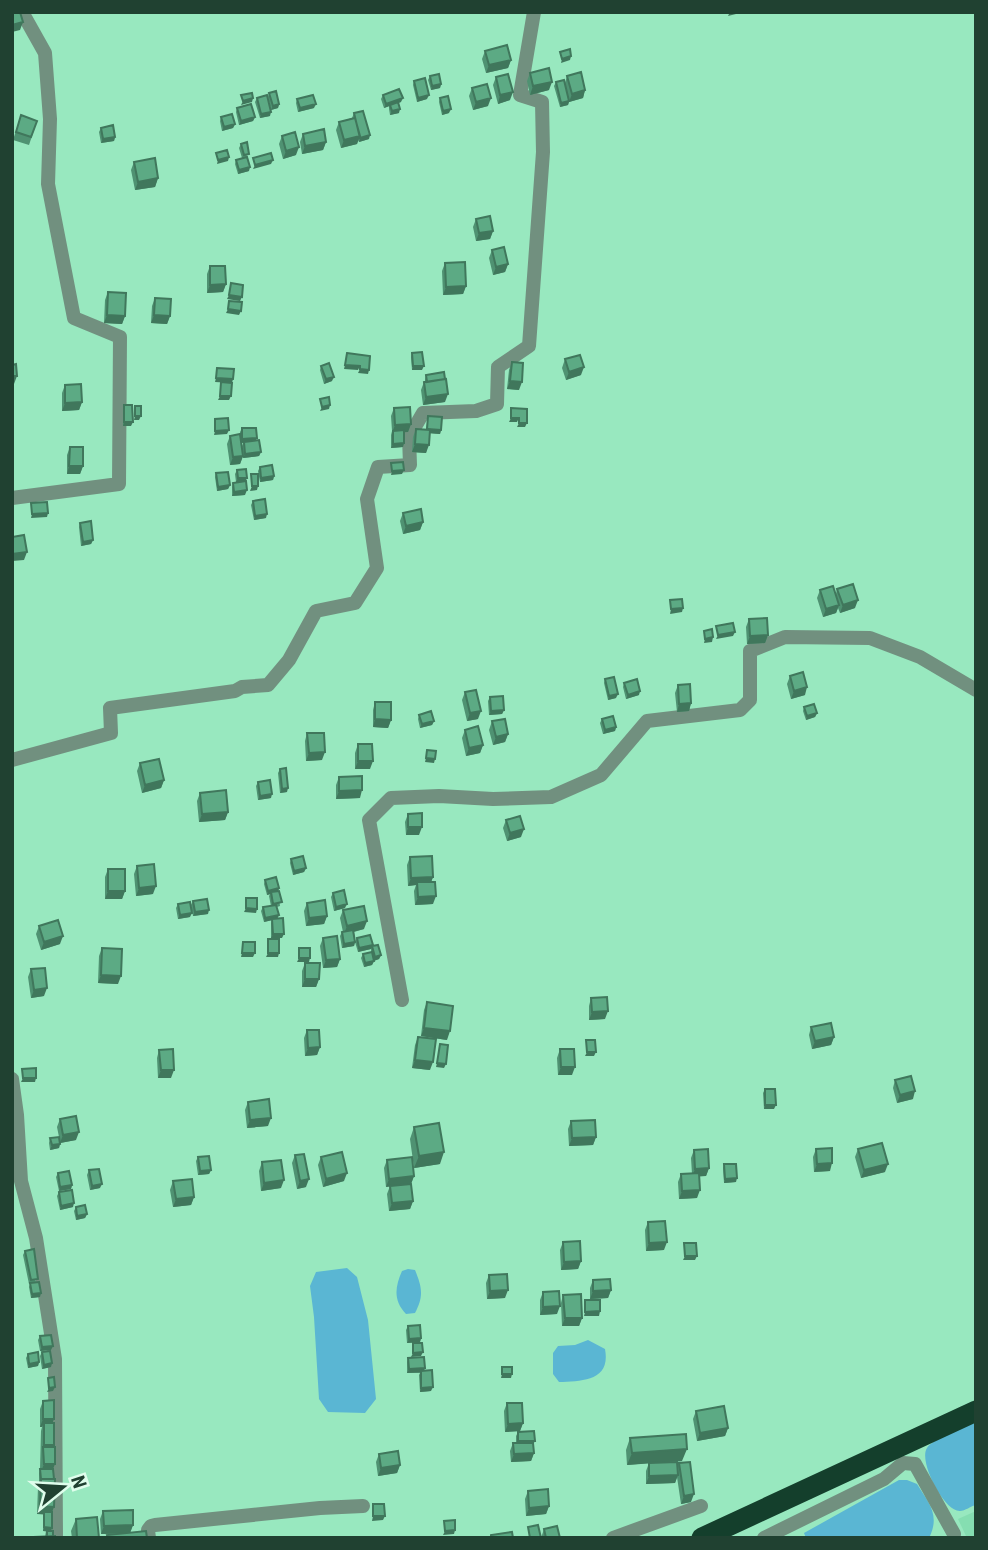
<svg xmlns="http://www.w3.org/2000/svg" width="988" height="1550" viewBox="0 0 988 1550" font-family="'Roboto Condensed',sans-serif">
<rect width="100%" height="100%" fill="#98e8bf"/>
<path fill="#85deb1" d="M976 1511V1538H967L958 1519Z"/>
<path fill="#5ab6d3" d="M347 1268 357 1277 368 1320 376 1399 365 1413 328 1412 319 1399 314 1317 310 1286 316 1272Z
M408 1269 415 1270C422 1287 424 1296 415 1313L406 1314C393 1300 395 1287 402 1271Z
M588 1340 605 1349C611 1381 582 1381 559 1382L553 1374V1353L558 1346 575 1345Z
M976 1422V1505C971 1506 965 1511 960 1511 944 1512 918 1461 927 1448 932 1439 965 1427 976 1422Z
M899 1480H907L917 1484C928 1502 940 1514 930 1536L925 1538H806L804 1533Z"/>
<g fill="none" stroke-linecap="round" stroke-linejoin="round">
<path stroke="#71907f" stroke-width="14" d="M12 498 119 484 120 337 74 318 48 184 50 119 45 53 22 12
M12 760 111 733 110 708 235 691 242 687 268 685 289 660 316 611 355 603 377 568 367 499 378 467 410 465 409 437 423 413 476 411 497 404 498 367 529 346 543 152 542 102 520 95 534 12
M402 1000 369 820 391 798 439 796 493 799 551 797 601 775 647 721 740 710 750 700V651L785 637 870 638 920 657 976 690
M12 1079 17 1115 21 1181 36 1238 55 1359 56 1538
M149 1538 148 1530 151 1526 155 1525 320 1508 363 1506
M613 1538 701 1506
M764 1538 884 1479 903 1463 915 1464 954 1534"/>
<path stroke="#143f2c" stroke-width="21" d="M702 1538 976 1411"/>
</g>
<path fill="#4f9272" d="M485 51 511 60 508 68 486 73 482 59Z
M530 73 549 90 530 95 527 81Z
M430 76 441 84 440 88 431 90 428 80Z
M567 76 585 90 583 98 569 102 568 105 560 107 554 86 556 82 565 83Z
M496 77 510 100 498 104 493 85Z
M414 81 427 99 417 102 413 85Z
M472 88 488 106 473 110 469 96Z
M269 93 279 104 278 108 271 110 268 97Z
M383 95 401 102 398 103 399 113 390 115 389 109V106L384 108 381 99Z
M257 98 270 116 260 118 255 102Z
M440 98 449 113 442 115 439 102Z
M297 99 314 108 298 112 296 103Z
M237 108 255 117 253 121 239 125 236 112Z
M354 113 369 139 359 142 358 140 357 144 341 148 336 130 339 122 352 118Z
M21 115 37 121 29 145 13 140Z
M221 117 235 124 233 128 222 131 220 121Z
M101 128 115 137 114 141 101 143 99 132Z
M303 134 326 142 323 150 302 154 300 142Z
M282 136 296 155 283 159 279 144Z
M241 144 248 158 249 171 238 174 235 164 236 160 242 158 239 148Z
M134 162 158 178 155 187 135 190 131 170Z
M476 219 493 231 490 239 476 241 473 227Z
M492 250 508 264 505 272 493 275 489 258Z
M445 263 466 286 463 294 443 295 442 271Z
M210 266 226 284 223 292 207 293V274Z
M108 292 125 316 122 324 104 323 105 300Z
M155 298 170 316 167 324 151 323 152 306Z
M412 353 422 370H412L411 357Z
M565 359 581 375 566 380 562 368Z
M512 362 519 390 507 389 509 370Z
M321 366 332 381 324 384 320 370Z
M426 375 445 402 423 405 421 390 424 382H425V379Z
M65 385 82 402 79 410 62 411V393Z
M124 405 131 426H123V409Z
M394 408 411 424 408 432H404L403 447 391 448V435L392 431 391 416Z
M428 416 441 430 440 434 430 433 426 453 412 452 413 437 416 429 426 430Z
M242 428 256 441 261 452 259 456 243 458 242 446 244 442 241 443 243 456 240 464 230 465 227 444 230 436 240 437V432Z
M70 447 83 466 80 474H67V455Z
M260 467 274 476 273 480 260 482 258 471Z
M237 470 247 478 245 481V495L232 496V487L233 483 236 482 235 474Z
M216 473 230 485 228 489 217 491 215 477Z
M253 501 266 518 254 520 251 505Z
M403 513 423 522 420 530 403 534 400 521Z
M80 523 93 540 91 544 81 546 79 527Z
M837 589 855 608 840 613 838 608 836 613 823 617 817 598 820 590 836 594Z
M749 619 768 635 765 643 747 644 746 627Z
M790 676 805 695 791 699 787 684Z
M605 679 616 698 608 700 604 683Z
M624 683 639 695 626 699 623 687Z
M678 685 691 703 689 711 677 712 675 693Z
M465 692 478 719 467 721 462 700Z
M490 697 504 710 502 714 489 715 488 701Z
M375 702 391 720 388 728 373 727V710Z
M804 707 817 713 815 717 806 720 803 711Z
M419 715 434 721 432 725 420 728 418 719Z
M602 719 616 727 615 731 603 734 600 723Z
M492 721 508 734 505 742 493 745 489 730Z
M465 730 483 745 480 753 466 756 462 738Z
M307 733 322 760 306 761 305 741Z
M358 744 370 769H355V753Z
M140 763 164 780 161 788 142 793 137 771Z
M280 769 287 792 280 793 278 773Z
M339 777 360 798 336 799V785Z
M258 782 271 798 258 800 256 786Z
M200 793 228 812 225 820 199 822 197 801Z
M408 814 419 835H406L405 822Z
M506 820 521 837 507 841 503 828Z
M410 857 433 877 431 882 433 904 415 905 414 891 416 885 408 886 407 865Z
M291 859 306 868 304 872 293 875 290 863Z
M137 866 153 894 136 896 134 874Z
M108 869 125 891 122 899H105V877Z
M265 880 279 888 278 891 280 906 277 907 279 915 277 919 282 938H271V923L272 920 264 922 261 911 263 907 271 906 269 896 270 894 267 895 264 884Z
M333 893 345 908 334 911 331 897Z
M193 901 208 914 193 916 191 905Z
M307 903 327 916 324 924 306 926 304 911Z
M178 904 190 917 178 919 176 908Z
M343 910 364 929 354 932 355 942 357 938 373 945 372 946 381 955 379 959 374 961 372 965 364 967 361 958 363 954 371 952V949L358 952 355 942 354 946 342 948 340 936 342 932H343L340 918Z
M39 926 60 944 41 950 36 934Z
M323 938 340 959 337 967 323 968 320 946Z
M102 948 118 984 98 983 99 956Z
M305 963 319 979 316 987H302V971Z
M31 969 44 996 31 998 28 977Z
M591 998 605 1019 589 1020V1006Z
M427 1002 447 1040 421 1036 424 1010Z
M811 1027 834 1037 831 1045 812 1049 809 1035Z
M307 1030 320 1047 317 1055 305 1056 304 1038Z
M418 1037 430 1070 412 1068 415 1045Z
M560 1049 572 1075H558L557 1058Z
M159 1050 171 1078H158L157 1058Z
M895 1080 913 1099 897 1103 893 1088Z
M765 1089 774 1109H764L763 1093Z
M248 1102 268 1126 247 1128 245 1110Z
M60 1119 76 1140 60 1143 59 1148 50 1150 49 1143 50 1138 59 1137 57 1127Z
M571 1121 596 1137 593 1145 569 1146 568 1129Z
M414 1127 440 1164 414 1168 410 1139Z
M816 1149 830 1171 814 1172 813 1157Z
M858 1149 885 1172 861 1178 855 1157Z
M694 1150 709 1168 706 1176H699L697 1198 679 1199 678 1182 681 1174H692L691 1158Z
M295 1155 306 1187 297 1189 292 1163Z
M198 1157 211 1170 209 1174 198 1175 196 1161Z
M321 1157 344 1181 323 1187 318 1165Z
M387 1160 414 1176 411 1184 413 1201 410 1209 389 1211 387 1194 390 1186 386 1187 384 1168Z
M262 1162 281 1188 261 1191 259 1171Z
M724 1164 736 1182 724 1183 723 1168Z
M89 1170 100 1188 90 1190 87 1175Z
M58 1173 72 1185 71 1189 59 1191 56 1177Z
M173 1181 194 1197 191 1205 173 1207 170 1190Z
M59 1192 73 1207 60 1210 57 1196Z
M76 1207 87 1214 85 1218 76 1220 74 1211Z
M648 1222 664 1250 646 1251 645 1230Z
M563 1242 581 1261 578 1269 561 1270 560 1250Z
M25 1251 36 1282 40 1297 31 1298 29 1287 30 1284H29L23 1255Z
M489 1275 505 1298 487 1299 486 1283Z
M593 1280 611 1290 608 1298 590 1299V1288Z
M543 1292 557 1314 540 1315V1300Z
M563 1295 582 1318 579 1326H562L561 1303Z
M408 1326 421 1338 420 1342 407 1343 406 1330Z
M40 1336 51 1350 40 1351 38 1340Z
M42 1352 51 1367 42 1369 40 1356Z
M28 1354 39 1362 38 1366 28 1368 26 1358Z
M408 1358 425 1368 424 1371 431 1391 420 1392 419 1375 420 1373H407V1362Z
M43 1401 52 1423 53 1469 52 1528 51 1531 53 1536 45 1537 46 1531H43L44 1514H37L38 1487 39 1482V1473L40 1469 41 1431 42 1427H40V1409Z
M507 1403 523 1423 520 1431 505 1432 504 1411Z
M696 1411 728 1428 725 1436 697 1441 693 1419Z
M518 1432 535 1441 533 1445 534 1453 531 1461 511 1462 510 1451 513 1443H516V1436Z
M630 1438 682 1461 650 1463 677 1468 679 1463 691 1502 681 1504 677 1477 675 1483 646 1484V1471L649 1463 627 1465 626 1450Z
M379 1454 400 1465 397 1473 378 1476 376 1462Z
M528 1491 549 1506 546 1514 526 1516 525 1499Z
M103 1511 133 1525 130 1533 147 1538H106L107 1535 119 1534H101L100 1519Z
M76 1519 99 1538H72L71 1531Z
M544 1529 560 1538H541Z"/>
<path fill="#40775c" d="M730 12H744L728 16Z
M23 22 20 30 12 32V25Z
M571 56 570 60 561 63 562 59Z
M511 60 508 68 486 73 489 65Z
M552 82 549 90 530 95 533 86Z
M441 84 440 88 431 90 432 86Z
M585 90 583 98 569 102 572 94Z
M513 92 510 100 498 104 500 95Z
M429 95 427 99 417 102 418 98Z
M253 98 252 102 241 105 243 101Z
M403 98 401 102 384 108 386 104Z
M491 98 488 106 473 110 476 102Z
M569 101 568 105 560 107 561 103Z
M279 104 278 108 271 110 273 106Z
M316 104 314 108 298 112 300 108Z
M400 109 399 113 390 115 392 111Z
M451 109 449 113 442 115 443 111Z
M271 112 270 116 260 118 261 114Z
M255 117 253 121 239 125 241 121Z
M235 124 233 128 222 131 224 127Z
M370 135 369 139 359 142 360 138Z
M360 136 357 144 341 148 344 140Z
M115 137 114 141 101 143 103 139Z
M326 142 323 150 302 154 305 146Z
M299 147 296 155 283 159 286 151Z
M229 157 228 161 217 164 218 160Z
M273 160 271 164 253 169 255 165Z
M250 167 249 171 238 174 239 170Z
M158 178 155 187 135 190 138 182Z
M493 231 490 239 476 241 479 233Z
M508 264 505 272 493 275 496 267Z
M226 284 223 292 207 293 210 285Z
M466 286 463 294 443 295 446 287Z
M229 295 242 297 240 301 227 299Z
M228 309 241 311 239 315 226 313Z
M107 315 125 316 122 324 104 323Z
M154 315 170 316 167 324 151 323Z
M345 365 360 366 358 370 344 369Z
M413 366H424L422 370H412Z
M584 367 581 375 566 380 569 372Z
M360 369 369 370 368 374 358 373Z
M12 376H17L14 384H12Z
M334 377 332 381 324 384 326 379Z
M216 378 233 379 232 383 215 382Z
M510 381 522 382 519 390 507 389Z
M448 394 445 402 423 405 426 397Z
M220 396H231L229 400H218Z
M82 402 79 410 62 411 65 403Z
M330 405 329 409 320 411 322 407Z
M135 416H141L139 420H134Z
M511 418H519L517 422H509Z
M124 422H133L131 426H123Z
M519 423H527L525 427H517Z
M411 424 408 432 392 433 395 425Z
M427 429 441 430 440 434 426 433Z
M229 430 227 434 214 435 215 431Z
M257 438 255 442 241 443 242 439Z
M404 443 403 447 391 448 393 444Z
M415 444 429 445 426 453 412 452Z
M261 452 259 456 243 458 245 454Z
M243 456 240 464 230 465 233 457Z
M69 466H83L80 474H67Z
M404 470 402 474 391 475 392 471Z
M274 476 273 480 260 482 261 478Z
M238 478H247L245 482H236Z
M230 485 228 489 217 491 218 487Z
M252 486H258L257 490 250 491Z
M247 490 245 495 232 496 234 492Z
M48 513 47 517 31 518 32 514Z
M267 514 266 518 254 520 255 516Z
M423 522 420 530 403 534 406 526Z
M93 540 91 544 81 546 83 542Z
M27 552 24 560 12 561V554Z
M858 600 855 608 840 613 843 605Z
M839 605 836 613 823 617 826 609Z
M683 608 682 612 670 614 671 609Z
M735 632 733 636 716 639 718 635Z
M768 635 765 643 747 644 750 636Z
M713 637 712 642 704 643 705 639Z
M807 687 805 695 791 699 794 691Z
M640 691 639 695 626 699 628 695Z
M618 694 616 698 608 700 609 696Z
M691 703 689 711 677 712 679 704Z
M504 710 502 714 489 715 491 711Z
M481 711 478 719 467 721 470 713Z
M817 713 815 717 806 720 807 716Z
M375 719 391 720 388 728 373 727Z
M434 721 432 725 420 728 422 724Z
M616 727 615 731 603 734 605 730Z
M508 734 505 742 493 745 496 737Z
M483 745 480 753 466 756 469 748Z
M325 752 322 760 306 761 309 753Z
M426 758 435 759 434 763 425 762Z
M358 761H373L370 769H355Z
M164 780 161 788 142 793 145 785Z
M288 788 287 792 280 793 282 789Z
M362 790 360 798 336 799 339 791Z
M272 794 271 798 258 800 260 796Z
M228 812 225 820 199 822 202 814Z
M408 827H422L419 835H406Z
M524 829 521 837 507 841 510 833Z
M306 868 304 872 293 875 294 871Z
M433 877 430 885 417 882 416 885 408 886 411 878Z
M156 886 153 894 136 896 139 888Z
M279 888 278 892 267 895 268 891Z
M108 891H125L122 899H105Z
M436 896 433 904 415 905 418 897Z
M347 904 345 908 334 911 336 907Z
M246 908 257 909 256 913 244 912Z
M209 910 208 914 193 916 195 912Z
M192 913 190 917 178 919 180 915Z
M279 915 277 919 264 922 265 918Z
M327 916 324 924 306 926 309 918Z
M367 921 364 929 344 934 347 926Z
M273 934H284L282 938H271Z
M63 936 60 944 41 950 44 942Z
M355 942 354 946 342 948 344 944Z
M373 945 371 949 358 952 359 948Z
M242 953H255L253 957H241Z
M268 953H279L278 957H266Z
M381 955 379 959 373 961 375 957Z
M299 958H310L309 962H297Z
M340 959 337 967 323 968 326 960Z
M374 961 372 965 364 967 365 963Z
M101 975 121 976 118 984 98 983Z
M305 979H319L316 987H302Z
M47 988 44 996 31 998 34 990Z
M608 1011 605 1019 589 1020 592 1012Z
M424 1028 450 1031 447 1040 421 1036Z
M834 1037 831 1045 812 1049 815 1041Z
M320 1047 317 1055 305 1056 308 1048Z
M587 1052H596L594 1056H585Z
M415 1060 433 1062 430 1070 412 1068Z
M437 1063 446 1064 444 1068 436 1067Z
M561 1067H575L572 1075H558Z
M161 1070H174L171 1078H158Z
M23 1078H36L35 1082H21Z
M915 1091 913 1099 897 1103 900 1095Z
M765 1105H776L774 1109H764Z
M271 1118 268 1126 247 1128 250 1120Z
M79 1132 76 1140 60 1143 63 1135Z
M596 1137 593 1145 569 1146 572 1138Z
M60 1144 59 1148 50 1150 52 1145Z
M444 1152 440 1164 414 1168 419 1156Z
M832 1163 830 1171 814 1172 817 1164Z
M888 1164 885 1172 861 1178 864 1170Z
M709 1168 706 1176 692 1177 695 1169Z
M211 1170 209 1174 198 1175 200 1171Z
M347 1173 344 1181 323 1187 326 1179Z
M414 1176 411 1184 386 1187 389 1179Z
M737 1178 736 1182 724 1183 725 1179Z
M309 1179 306 1187 297 1189 300 1181Z
M284 1180 281 1188 261 1191 264 1183Z
M102 1184 100 1188 90 1190 92 1186Z
M72 1185 71 1189 59 1191 60 1187Z
M700 1190 697 1198 679 1199 682 1191Z
M194 1197 191 1205 173 1207 176 1199Z
M413 1201 410 1209 389 1211 392 1203Z
M74 1203 73 1207 60 1210 61 1206Z
M87 1214 85 1218 76 1220 77 1216Z
M667 1242 664 1250 646 1251 649 1243Z
M685 1256H697L695 1260H683Z
M581 1261 578 1269 561 1270 564 1262Z
M508 1290 505 1298 487 1299 490 1291Z
M611 1290 608 1298 590 1299 593 1291Z
M41 1293 40 1297 31 1298 32 1294Z
M560 1306 557 1314 540 1315 543 1307Z
M600 1311 599 1316H584L585 1312Z
M565 1318H582L579 1326H562Z
M421 1338 420 1342 407 1343 409 1339Z
M53 1346 51 1350 40 1351 42 1347Z
M423 1352 421 1356 411 1357 413 1353Z
M39 1362 38 1366 28 1368 29 1364Z
M52 1363 51 1367 42 1369 44 1365Z
M425 1368 423 1372 407 1373 409 1369Z
M502 1374H512L511 1378H501Z
M55 1387 53 1391 47 1392 49 1388Z
M433 1387 431 1391 420 1392 421 1388Z
M43 1419H54L51 1427 44 1423 42 1427H40Z
M523 1423 520 1431 505 1432 508 1424Z
M728 1428 725 1436 697 1441 700 1433Z
M687 1449 682 1461 627 1465 632 1453Z
M534 1453 531 1461 511 1462 514 1454Z
M44 1464H55L52 1472H41Z
M400 1465 397 1473 378 1476 381 1468Z
M678 1475 675 1483 646 1484 649 1476Z
M694 1494 691 1502 681 1504 684 1496Z
M40 1506 54 1507 51 1515 37 1514Z
M549 1506 546 1514 526 1516 529 1508Z
M373 1516H385L383 1520 372 1521Z
M133 1525 130 1533 101 1534 104 1526Z
M44 1527 52 1528 50 1532 43 1531Z
M455 1530 454 1534 443 1535 445 1531Z"/>
<path fill="#5caa84" stroke="#40775c" stroke-width="2" d="M12 12H20L23 22 12 25Z
M507 45 511 60 489 65 485 51Z
M570 49 571 56 562 59 560 52Z
M549 68 552 82 533 86 530 73Z
M581 72 585 90 572 94 567 76Z
M439 74 441 84 432 86 430 76Z
M508 74 513 92 500 95 496 77Z
M425 78 429 95 418 98 414 81Z
M564 80 569 101 561 103 556 82Z
M487 84 491 98 476 102 472 88Z
M399 89 403 98 386 104 383 95Z
M276 91 279 104 273 106 269 93Z
M252 93 253 98 243 101 241 95Z
M267 95 271 112 261 114 257 98Z
M313 95 316 104 300 108 297 99Z
M448 96 451 109 443 111 440 98Z
M398 102 400 109 392 111 390 105Z
M251 104 255 117 241 121 237 108Z
M363 111 370 135 360 138 354 113Z
M232 114 235 124 224 127 221 117Z
M21 115 37 121 31 137 16 132Z
M355 118 360 136 344 140 339 122Z
M113 125 115 137 103 139 101 128Z
M324 129 326 142 305 146 303 134Z
M295 132 299 147 286 151 282 136Z
M247 142 249 154 244 155 241 144Z
M227 150 229 157 218 160 216 153Z
M271 153 273 160 255 165 253 158Z
M247 157 250 167 239 170 236 160Z
M155 158 158 178 138 182 134 162Z
M490 216 493 231 479 233 476 219Z
M504 247 508 264 496 267 492 250Z
M465 262 466 286 446 287 445 263Z
M210 266H225L226 284 210 285Z
M231 283 243 285 242 297 229 295Z
M108 292 126 293 125 316 107 315Z
M155 298 171 299 170 316 154 315Z
M229 301 242 302 241 311 228 309Z
M422 352 424 366H413L412 353Z
M347 353 370 356 369 370 360 369V366L345 365Z
M580 355 584 367 569 372 565 359Z
M512 362 523 363 522 382 510 381Z
M329 363 334 377 326 379 321 366Z
M16 364 17 376H12V365Z
M217 368 234 369 233 379 216 378Z
M444 372 445 379 427 382 426 375Z
M446 379 448 394 426 397 424 382Z
M221 382 232 383 231 396H220Z
M81 384 82 402 65 403V385Z
M329 397 330 405 322 407 320 399Z
M124 405H132L133 422H124Z
M135 406H141V416H135Z
M410 407 411 424 395 425 394 408Z
M511 408 527 409V423H519V418H511Z
M428 416 442 417 441 430 427 429Z
M228 418 229 430 215 431V419Z
M242 428H256L257 438 242 439Z
M416 429 430 430 429 445 415 444Z
M404 430V443L393 444V431Z
M240 434 243 456 233 457 230 436Z
M259 440 261 452 245 454 244 442Z
M70 447H83V466H69Z
M403 462 404 470 392 471 391 463Z
M272 465 274 476 261 478 260 467Z
M246 469 247 478H238L237 470Z
M228 472 230 485 218 487 216 473Z
M251 474H258V486H252Z
M246 481 247 490 234 492 233 483Z
M265 499 267 514 255 516 253 501Z
M47 502 48 513 32 514 31 503Z
M421 509 423 522 406 526 403 513Z
M91 521 93 540 83 542 80 523Z
M24 535 27 552 12 554V537Z
M853 584 858 600 843 605 837 589Z
M833 586 839 605 826 609 820 590Z
M682 599 683 608 671 609 670 600Z
M767 618 768 635 750 636 749 619Z
M733 623 735 632 718 635 716 626Z
M712 629 713 637 705 639 704 631Z
M803 672 807 687 794 691 790 676Z
M614 677 618 694 609 696 605 679Z
M637 679 640 691 628 695 624 683Z
M690 684 691 703 679 704 678 685Z
M476 690 481 711 470 713 465 692Z
M503 696 504 710 491 711 490 697Z
M375 702H391V720L375 719Z
M814 704 817 713 807 716 804 707Z
M431 711 434 721 422 724 419 715Z
M613 716 616 727 605 730 602 719Z
M505 719 508 734 496 737 492 721Z
M478 726 483 745 469 748 465 730Z
M307 733H324L325 752 309 753Z
M358 744H372L373 761H358Z
M427 750 436 751 435 759 426 758Z
M159 759 164 780 145 785 140 763Z
M286 768 288 788 282 789 280 769Z
M362 776V790L339 791V777Z
M270 780 272 794 260 796 258 782Z
M226 790 228 812 202 814 200 793Z
M422 813V827H408V814Z
M520 816 524 829 510 833 506 820Z
M303 856 306 868 294 871 291 859Z
M432 856 433 877 411 878 410 857Z
M154 864 156 886 139 888 137 866Z
M108 869H125V891H108Z
M276 877 279 888 268 891 265 880Z
M417 882H435L436 896 418 897Z
M344 890 347 904 336 907 333 893Z
M279 891 282 902 273 904 271 892Z
M246 898H257V909L246 908Z
M207 899 209 910 195 912 193 901Z
M325 900 327 916 309 918 307 903Z
M190 902 192 913 180 915 178 904Z
M276 905 279 915 265 918 263 907Z
M364 906 367 921 347 926 343 910Z
M283 918 284 934H273L272 919Z
M58 920 63 936 44 942 39 926Z
M353 930 355 942 344 944 342 932Z
M370 935 373 945 359 948 357 938Z
M337 936 340 959 326 960 323 938Z
M268 939H279V953H268Z
M243 942H255V953H242Z
M378 945 381 955 375 957 372 946Z
M102 948 122 949 121 976 101 975Z
M299 948H310V958H299Z
M372 952 374 961 365 963 363 954Z
M305 963H320L319 979H305Z
M45 968 47 988 34 990 31 969Z
M607 997 608 1011 592 1012 591 998Z
M427 1002 453 1006 450 1031 424 1028Z
M831 1023 834 1037 815 1041 811 1027Z
M307 1030H319L320 1047 308 1048Z
M418 1037 436 1039 433 1062 415 1060Z
M586 1040H595L596 1052H587Z
M440 1044 448 1045 446 1064 437 1063Z
M173 1049 174 1070H161L159 1050Z
M560 1049H574L575 1067H561Z
M36 1068V1078H23L22 1069Z
M911 1076 915 1091 900 1095 895 1080Z
M765 1089H775L776 1105H765Z
M269 1099 271 1118 250 1120 248 1102Z
M76 1116 79 1132 63 1135 60 1119Z
M595 1120 596 1137 572 1138 571 1121Z
M439 1123 444 1152 419 1156 414 1127Z
M59 1137 60 1144 52 1145 50 1138Z
M882 1143 888 1164 864 1170 858 1149Z
M832 1148V1163L817 1164 816 1149Z
M708 1149 709 1168 695 1169 694 1150Z
M342 1152 347 1173 326 1179 321 1157Z
M304 1154 309 1179 300 1181 295 1155Z
M209 1156 211 1170 200 1171 198 1157Z
M412 1157 414 1176 389 1179 387 1160Z
M281 1160 284 1180 264 1183 262 1162Z
M724 1164H736L737 1178 725 1179Z
M99 1169 102 1184 92 1186 89 1170Z
M69 1171 72 1185 60 1187 58 1173Z
M699 1173 700 1190 682 1191 681 1174Z
M192 1179 194 1197 176 1199 173 1181Z
M411 1184 413 1201 392 1203 390 1186Z
M72 1190 74 1203 61 1206 59 1192Z
M85 1205 87 1214 77 1216 76 1207Z
M665 1221 667 1242 649 1243 648 1222Z
M580 1241 581 1261 564 1262 563 1242Z
M684 1243H696L697 1256H685Z
M34 1249 38 1279 31 1280 25 1251Z
M507 1274 508 1290 490 1291 489 1275Z
M610 1279 611 1290 593 1291V1280Z
M39 1282 41 1293 32 1294 30 1283Z
M559 1291 560 1306 543 1307V1292Z
M581 1294 582 1318H565L563 1295Z
M585 1300H600V1311L585 1312Z
M420 1325 421 1338 409 1339 408 1326Z
M51 1335 53 1346 42 1347 40 1336Z
M413 1343H422L423 1352 413 1353Z
M50 1351 52 1363 44 1365 42 1352Z
M38 1352 39 1362 29 1364 28 1354Z
M424 1357 425 1368 409 1369 408 1358Z
M502 1367H512V1374H502Z
M432 1370 433 1387 421 1388V1371Z
M54 1377 55 1387 49 1388 48 1378Z
M54 1400V1419H43V1401Z
M507 1403H522L523 1423 508 1424Z
M724 1406 728 1428 700 1433 696 1411Z
M44 1423H54V1445H44Z
M534 1431 535 1441H518V1432Z
M686 1434 687 1449 632 1453 630 1438Z
M513 1443H533L534 1453 514 1454Z
M43 1447H55V1464H44Z
M398 1451 400 1465 381 1468 379 1454Z
M677 1462 678 1475 649 1476V1463Z
M690 1462 694 1494 684 1496 679 1463Z
M40 1469H53L54 1479H41Z
M41 1479H55L54 1507 40 1506Z
M548 1489 549 1506 529 1508 528 1491Z
M373 1504H384L385 1516H373Z
M133 1510V1525L104 1526 103 1511Z
M44 1512H52V1528L44 1527Z
M97 1517 99 1538H77L76 1519Z
M455 1520V1530L445 1531 444 1521Z
M538 1525 541 1538H530L528 1527Z
M557 1526 560 1538H546L544 1529Z
M47 1531H53V1536L47 1537Z
M146 1531 147 1538H108L107 1535Z
M512 1532 513 1538H491V1535Z
M55 1536V1538H34V1537Z"/>
<rect width="988" height="1550" fill="none" stroke="#204131" stroke-width="28"/>
<g transform="translate(63 1487) rotate(72)" stroke="#dffdec" stroke-width="5" paint-order="stroke">
<path d="M0-5L12 26L0 18L-12 26Z" fill="#204131"/>
<text y="-10" font-size="19" font-weight="bold" text-anchor="middle" fill="#204131">N</text>
</g>
</svg>
